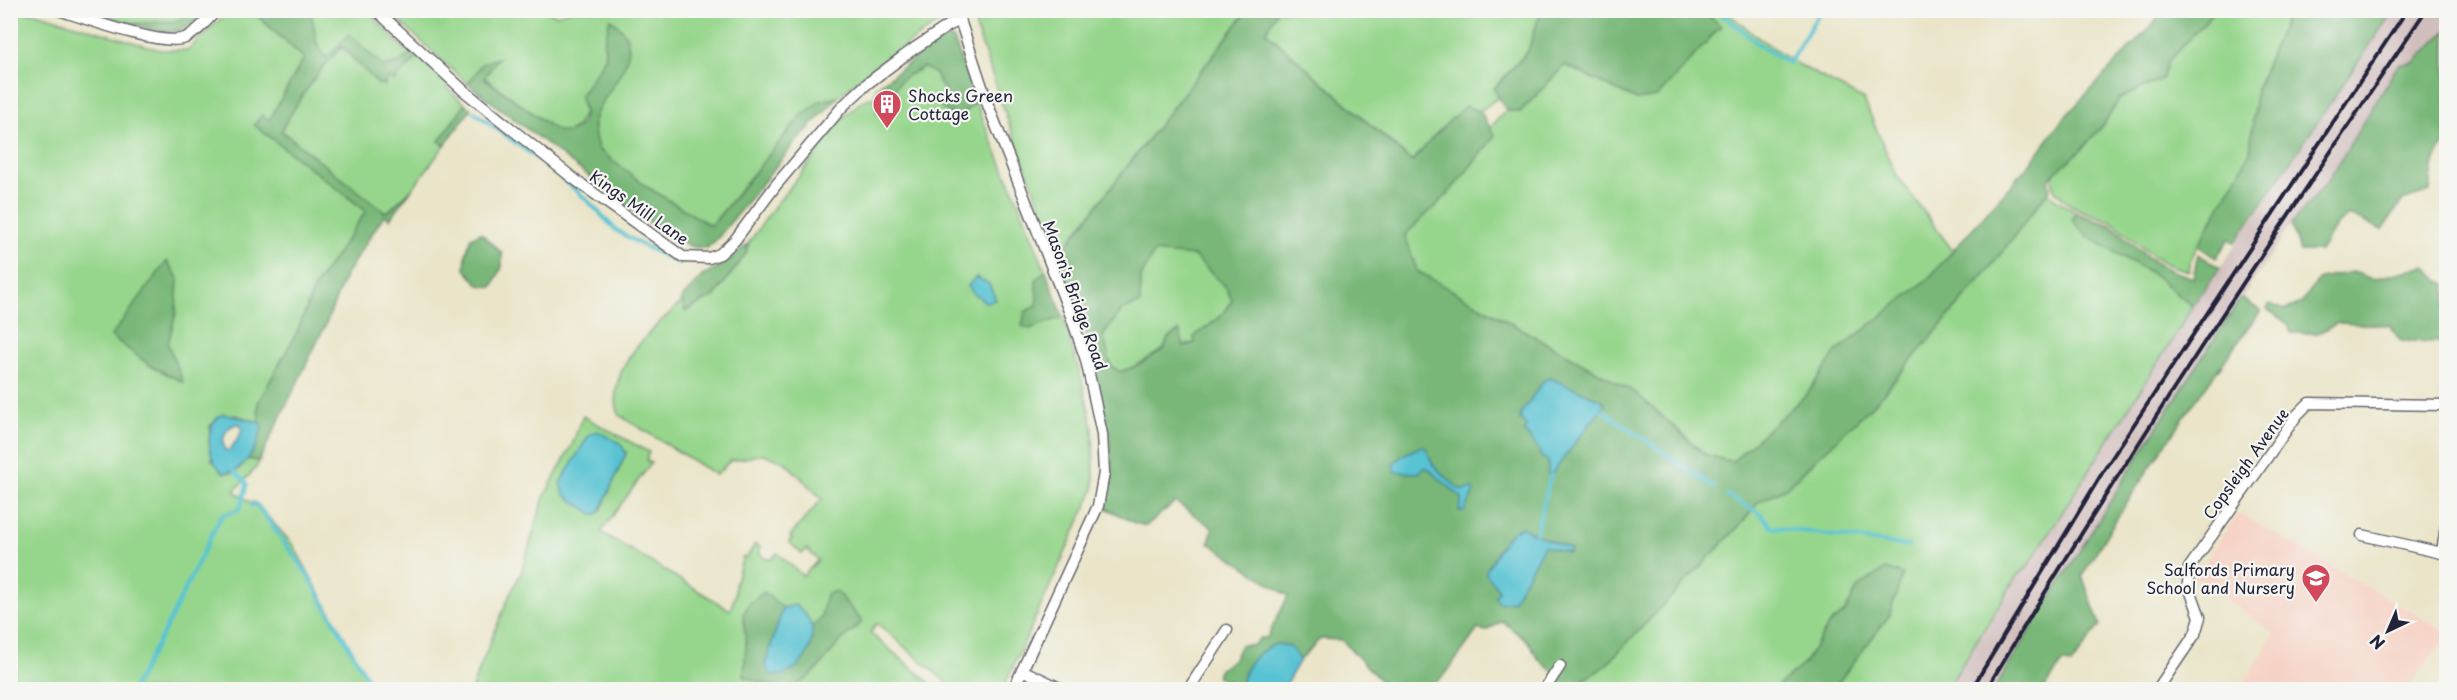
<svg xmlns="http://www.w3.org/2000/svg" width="2457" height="700" viewBox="0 0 2457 700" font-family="'Playpen Sans',sans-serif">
<rect width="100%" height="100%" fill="#f6f6f2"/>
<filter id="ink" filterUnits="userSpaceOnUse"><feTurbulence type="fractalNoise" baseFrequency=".0167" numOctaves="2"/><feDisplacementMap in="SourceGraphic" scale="12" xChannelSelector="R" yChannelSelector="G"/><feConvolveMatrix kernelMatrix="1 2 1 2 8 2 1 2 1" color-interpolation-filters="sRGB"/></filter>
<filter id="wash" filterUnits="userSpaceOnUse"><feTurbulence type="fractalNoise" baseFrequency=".008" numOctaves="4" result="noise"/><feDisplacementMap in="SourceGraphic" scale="24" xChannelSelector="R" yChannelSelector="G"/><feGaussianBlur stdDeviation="1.35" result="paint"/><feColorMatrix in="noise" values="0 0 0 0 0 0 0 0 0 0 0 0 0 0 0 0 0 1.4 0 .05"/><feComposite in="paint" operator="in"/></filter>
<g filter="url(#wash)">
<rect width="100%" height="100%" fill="#eae5c9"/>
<path fill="#f6d2c4" d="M2238 513 2446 632V639L2405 689H2241L2274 633 2195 577Z"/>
<path fill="#d1bfbe" d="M2393 11H2446V31L2415 62 2362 126 2328 181 2291 224 2141 452 1994 689 1947 690 2018 574 2026 569 2183 323 2192 306 2220 268Z"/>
<path fill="#96d68c" stroke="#5c7c64" stroke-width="1.5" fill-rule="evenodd" d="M392 10H544L556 15 572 10 948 11 944 19 868 71 838 97 820 102 800 117 711 226 647 187 598 149C596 140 592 130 594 121 599 91 657 52 611 19L604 43 606 57 580 96 584 114 576 127 565 134 554 129 484 77 496 61 483 63 468 84 390 13Z
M1724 10 1759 38 1794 62 1864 100 1895 173 1953 251 1927 280 1836 352 1808 393 1732 462 1705 454 1636 393 1417 271 1404 235 1447 195 1495 136 1490 128 1506 110 1520 112 1565 65 1637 100 1720 26 1703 11Z
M10 11 36 13 160 50H188L229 11H252L304 58 269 121 255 125 366 211 315 286 298 330 258 403 259 422 235 415 210 425 212 461 231 473 239 469 247 459 259 461 256 468 234 491 250 502 256 503 293 545 374 689H11Z
M84 11H193C168 37 114 19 84 11Z
M311 11H368L404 49 410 50 449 85 447 88 465 104 439 141 445 145 412 189 387 212 376 207 281 130 299 99 325 63 326 58C314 45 313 28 311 11Z
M975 11H1247L1059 255 1008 121 976 28Z
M1277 11H1541L1528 51 1494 88 1499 97 1480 111 1465 107 1434 136 1413 162 1266 32Z
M2215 11H2289L2256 90 2250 153 2191 258 2189 271 2169 265 2152 255 2111 221 2080 210 2069 204 2055 191 2053 184 2052 177 2057 169 2082 149 2105 123 2119 99 2162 79 2168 61Z
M948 36 954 40 981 116 1021 208 1063 317 1081 377 1093 429 1094 489 1003 689H954L877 623 870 633 937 689 471 690 507 601 522 570 544 497 572 445 583 416 649 452 646 460 651 463 601 532 730 610 735 596V584L743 557 746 559 755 544 760 547V554L766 559H772L777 553 803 576 818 560 807 549 802 554 789 542 792 538 790 536 822 499 786 463 764 454 730 461 716 475 619 415C603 370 652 329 682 302L686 311 715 296 746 254 748 244 774 207 815 156 839 122 863 100 875 97 877 87 927 49ZM626 453 601 511 594 515 565 495Z
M2047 193 2076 213 2072 220 2088 237 2153 274 2192 306 2183 323 2026 569 2018 574 1947 689H1833L1889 616 1858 587 1845 612 1830 623 1804 664 1774 689 1581 690 1572 687 1604 667 1742 523 1758 502 1787 487 1875 403 1989 269Z
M1154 252 1194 256 1226 287 1233 301 1220 317 1194 337 1196 342 1184 346 1179 331C1166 340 1171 342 1164 349 1153 360 1133 367 1120 372L1111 366 1103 336 1121 311 1140 303 1141 277Z"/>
<path fill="#78b778" stroke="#4d6c5a" stroke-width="1.5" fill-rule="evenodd" d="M193 10 207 11C178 40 169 33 131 24L178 21Z
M252 11H311L317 45 326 58 349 34 384 67 399 63 412 52 418 57 394 81 389 77 384 86 381 83 379 85 342 47C316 72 299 100 281 131L385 212 389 211 412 189 390 219 384 215 346 274 325 326 259 461 247 459 254 449 262 425 259 422 258 403 298 330 315 286 366 211 254 125 262 115 269 120 304 58Z
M1247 11H1277L1266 32 1412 162 1434 136 1465 106 1480 111 1495 136 1447 195 1405 235 1417 271 1636 393 1704 454 1732 462 1808 393 1836 352 1927 280 2033 160 2063 119 2165 11H2215L2168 61 2162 79 2119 99 2105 123 2082 149 2048 179 2050 189 1989 269 1875 403 1787 487 1758 502 1742 523 1604 667 1569 689H1548L1558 676 1539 660 1529 643 1502 621 1486 631 1478 629 1447 672 1429 689H1388L1342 640 1320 639 1300 660 1289 646C1268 643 1257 653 1248 671 1245 678 1242 682 1241 689H1232L1230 683 1217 676 1220 669 1234 659 1241 645H1254L1260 638H1267L1288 596 1209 543 1213 528 1175 502 1146 526 1135 523 1104 507 1112 469 1109 437 1087 340 1059 255ZM1154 252 1194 256 1226 287 1232 301 1220 317 1194 337 1195 343 1184 346 1179 331 1168 338 1164 349 1134 367 1120 372 1111 366 1103 335 1121 311 1140 303 1141 277Z
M1541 11H1703L1721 26 1657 97 1637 100 1565 65 1520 112 1506 110 1494 89 1528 51Z
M2289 11H2393L2235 243 2229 239 2216 258 2198 246 2250 153 2256 90Z
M610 19C658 51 599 92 594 121 592 130 596 140 598 149L647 187 711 226 800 117 820 101 838 97 794 144 717 239 707 248 693 247 666 235 468 84 483 63 498 58 484 78 554 129C567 138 586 127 584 110 584 105 580 101 580 96L606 57 604 43Z
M2446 31V144C2432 155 2432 175 2430 192L2402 201 2382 230 2349 215 2337 224 2320 251H2300L2291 224 2328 181 2398 65 2415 62Z
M948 36 954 40 976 102 957 118 941 107 944 90 935 74 924 67C902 78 893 81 893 107L877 113 875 97 877 87 927 49Z
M465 104 471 109 445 145 439 141Z
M2076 213 2112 226 2149 258 2169 270 2193 278 2198 254 2220 268 2192 306 2153 274 2088 237 2072 220Z
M481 233 502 253V267L492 287 479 285 465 269 466 254 471 238Z
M748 244 746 254 714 296 685 311 681 299 703 275 720 266Z
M167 261 178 278 176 313 168 344 183 382 151 366 111 336Z
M2426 266 2438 280 2446 284V342L2401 341 2389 325 2338 323 2318 333H2291L2288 324 2267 309 2270 304 2285 310 2301 303 2320 278 2353 272 2373 279Z
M1046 271 1063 317 1030 329 1022 326 1025 312 1037 305 1036 279Z
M2241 298 2261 311C2198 396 2135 484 2082 576L2100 625 2071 665 2063 662 2044 689H1994L2141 452Z
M1885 569 1903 574 1889 616 1833 689H1774L1804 664 1830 623 1845 612 1858 587Z
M836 591 862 621C856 630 845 635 838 644 807 683 796 700 744 676L746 643 743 615 749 604 764 592 783 608 765 664 810 649 812 627 821 618 826 594Z"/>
<path fill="#58c3d3" stroke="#3d7287" stroke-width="1.5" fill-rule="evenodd" d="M976 277 989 284 996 300 985 302 972 292 968 286Z
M1550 378 1602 400 1605 404 1551 475 1548 474V461L1541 457 1538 448 1524 432 1527 426 1520 419 1521 413 1544 380Z
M223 414 259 422 262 425C259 445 246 471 224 473 207 461 202 425 223 414ZM239 423 242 429 239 437 229 451 225 450C220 438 226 426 239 423Z
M597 431 620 443 626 453 600 512 594 515 565 495 560 483 589 435Z
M1422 446 1426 448 1433 465 1458 488 1462 490 1472 488 1474 492 1464 512 1459 511 1462 498 1427 468H1423L1419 473 1395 472 1393 464 1403 455Z
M1523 527C1528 533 1561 545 1570 549L1569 553 1544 546 1513 601 1500 603 1495 597 1499 590 1486 574V571C1496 556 1504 531 1523 527Z
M796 605C803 612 810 618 812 628 815 652 794 681 769 674L765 664 783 608Z
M1276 644 1290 646 1300 660 1283 689H1241C1242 667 1256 652 1276 644Z"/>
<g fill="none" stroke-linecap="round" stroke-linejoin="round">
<path stroke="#58c3d3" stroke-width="4" d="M1717 10 1762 47 1789 63 1821 10
M263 17 270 10
M474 112 546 165 585 198 616 230 640 244 679 263
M1602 410 1714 487
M1727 495 1761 514 1771 527 1909 546
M251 505H257L306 572 374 690
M1536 533 1551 475
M132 690 166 628 221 516 240 509 247 484 234 471"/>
</g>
</g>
<g filter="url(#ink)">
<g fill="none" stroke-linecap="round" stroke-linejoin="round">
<g stroke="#68666d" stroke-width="13">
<path id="minor" d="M59 10C84 18 163 47 185 38 198 32 207 20 217 10
M376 10 463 90 574 179 683 257 709 258 720 254 735 240 776 185 843 106 868 83 912 50 948 26 960 20
M960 10V20L988 105 1071 316 1086 360 1102 434 1104 473 1098 506 1013 690
M2362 535 2446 554
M2442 552 2446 526
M1022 670 1064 690
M1188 690 1227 630
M1544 690 1560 666
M2157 690 2195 634 2200 617 2188 584 2189 568 2297 415 2309 403 2446 405"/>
</g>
<use href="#minor" stroke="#fff" stroke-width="10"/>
<path stroke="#22223b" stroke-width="4" d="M1971 690 2104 470 2407 10
M1986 690C2124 458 2275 234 2426 10"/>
</g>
</g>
<defs>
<g id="building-pin" transform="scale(1.5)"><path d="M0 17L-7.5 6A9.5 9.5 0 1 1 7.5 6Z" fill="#d1495b" stroke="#f6f6f2"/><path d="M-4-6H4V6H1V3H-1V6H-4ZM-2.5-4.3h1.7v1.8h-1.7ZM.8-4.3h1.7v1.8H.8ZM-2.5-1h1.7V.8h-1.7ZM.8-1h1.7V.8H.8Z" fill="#fff"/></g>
<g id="school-pin" transform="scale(1.5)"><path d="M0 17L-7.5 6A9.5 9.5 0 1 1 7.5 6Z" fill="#d1495b" stroke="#f6f6f2"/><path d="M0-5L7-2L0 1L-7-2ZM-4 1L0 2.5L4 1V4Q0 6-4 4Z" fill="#fff"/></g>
</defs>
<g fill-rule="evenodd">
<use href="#building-pin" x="887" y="104"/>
<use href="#school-pin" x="2316" y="578"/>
</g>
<g text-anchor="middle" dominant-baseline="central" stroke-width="4.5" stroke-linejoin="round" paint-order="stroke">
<g font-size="16" fill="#22223b" stroke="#f6f6f2" text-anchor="start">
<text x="908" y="95">Shocks Green<tspan x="908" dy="18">Cottage</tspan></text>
<text x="2295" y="569" text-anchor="end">Salfords Primary<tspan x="2295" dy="18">School and Nursery</tspan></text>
</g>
<g font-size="16" fill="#22223b" stroke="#f6f6f2">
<text transform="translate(640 207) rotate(35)">Kings Mill Lane</text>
<text transform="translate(1076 295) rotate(70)">Mason's Bridge Road</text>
<text transform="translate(2245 463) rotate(-54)">Copsleigh Avenue</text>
</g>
</g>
<rect width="2457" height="700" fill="none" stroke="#f6f6f2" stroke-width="36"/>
<g transform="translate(2388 631) rotate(224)" stroke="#f6f6f2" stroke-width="4.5" paint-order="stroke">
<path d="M0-4.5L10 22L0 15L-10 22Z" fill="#22223b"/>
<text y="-9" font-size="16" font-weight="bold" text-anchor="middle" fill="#22223b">N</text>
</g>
</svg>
